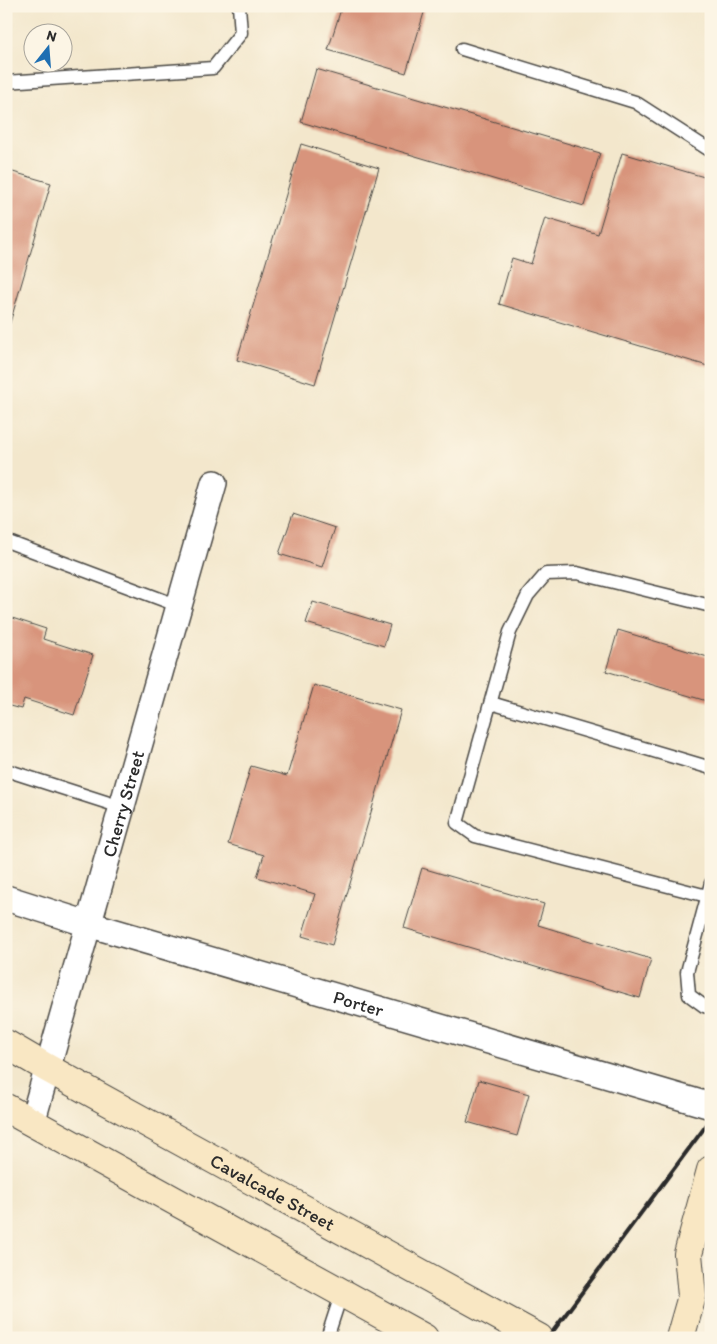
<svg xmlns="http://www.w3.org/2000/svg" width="717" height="1344" viewBox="0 0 717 1344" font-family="Itim,sans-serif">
<rect width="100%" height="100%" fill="#fcf5e5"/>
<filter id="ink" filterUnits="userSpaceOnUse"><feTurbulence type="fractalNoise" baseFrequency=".02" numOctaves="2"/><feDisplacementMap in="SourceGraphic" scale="10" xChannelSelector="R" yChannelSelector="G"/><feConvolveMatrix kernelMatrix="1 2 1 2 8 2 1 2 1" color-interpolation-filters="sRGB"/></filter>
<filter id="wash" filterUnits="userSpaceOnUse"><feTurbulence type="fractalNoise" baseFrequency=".0096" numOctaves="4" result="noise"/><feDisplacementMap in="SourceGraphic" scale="20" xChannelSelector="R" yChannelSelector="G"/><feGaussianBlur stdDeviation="1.12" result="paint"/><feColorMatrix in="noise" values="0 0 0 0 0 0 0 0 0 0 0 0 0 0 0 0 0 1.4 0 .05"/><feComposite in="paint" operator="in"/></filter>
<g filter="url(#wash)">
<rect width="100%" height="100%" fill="#f3e7cc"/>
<g id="blocks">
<path fill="#d8947b" d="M342 6H426L406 73 328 50Z
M316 69 600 153 584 206 301 122Z
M301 144 379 168 315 384 237 360Z
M622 153 711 179V367L499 304 512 258 531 264 545 218 598 234Z
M6 170 51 183 7 333H6Z
M293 514 335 528 322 567 279 554Z
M313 602 390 625 384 646 306 623Z
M6 616 46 629 43 639 93 655 74 715 24 699 21 709 6 705Z
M618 630 711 658 710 702 606 671Z
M314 685 401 710 332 945 302 936 315 894 257 877 264 855 228 844 251 766 287 776Z
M422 868 544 904 538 925 651 959 640 998 404 928Z
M479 1080 529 1094 517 1136 467 1122Z"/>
</g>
</g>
<g filter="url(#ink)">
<use href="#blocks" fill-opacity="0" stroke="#494743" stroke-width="1"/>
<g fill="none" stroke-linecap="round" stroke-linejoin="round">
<g stroke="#494743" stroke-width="15">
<path id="lane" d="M462 49 635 102 711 151
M6 82 213 68 241 33 239 6
M6 541 179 606
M491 703 711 768
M6 770 121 807
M711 883 687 972 689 995 704 1006 711 1008
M707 896 475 836 457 823 510 632 528 595 546 574 577 573 711 606
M327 1338 342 1292"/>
</g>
<g stroke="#494743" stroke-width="28">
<g id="street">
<path id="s1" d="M6 898 88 924 711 1106"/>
<path id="s2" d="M32 1123 214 483"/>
</g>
</g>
<g stroke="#494743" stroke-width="30">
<g id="secondary">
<path id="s3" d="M6 1044 47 1068 539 1338"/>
<path d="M6 1108 424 1338"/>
<path d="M680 1338 692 1296 688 1254 711 1170"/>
</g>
</g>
<use href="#lane" stroke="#fff" stroke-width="12"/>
<use href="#street" stroke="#fff" stroke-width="25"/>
<use href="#secondary" stroke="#f9e7c3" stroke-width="28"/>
<path stroke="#2b2b2b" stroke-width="4" d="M548 1338 711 1119"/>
</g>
</g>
<g text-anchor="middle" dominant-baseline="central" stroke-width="4" stroke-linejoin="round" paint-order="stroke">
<g font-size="19" fill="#2b2b2b" stroke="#fcf5e5">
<text stroke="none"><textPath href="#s2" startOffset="332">Cherry Street</textPath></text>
<text stroke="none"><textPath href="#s1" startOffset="368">Porter</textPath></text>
<text stroke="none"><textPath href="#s3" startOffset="305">Cavalcade Street</textPath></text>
</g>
</g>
<rect width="717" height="1344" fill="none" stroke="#fcf5e5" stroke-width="25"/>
<g transform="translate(48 48) rotate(17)"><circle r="24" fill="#fcf5e5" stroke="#a8a49b"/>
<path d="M0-4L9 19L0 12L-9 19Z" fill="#1f6fb2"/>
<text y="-8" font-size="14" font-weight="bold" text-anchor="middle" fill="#2b2b2b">N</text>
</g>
</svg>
